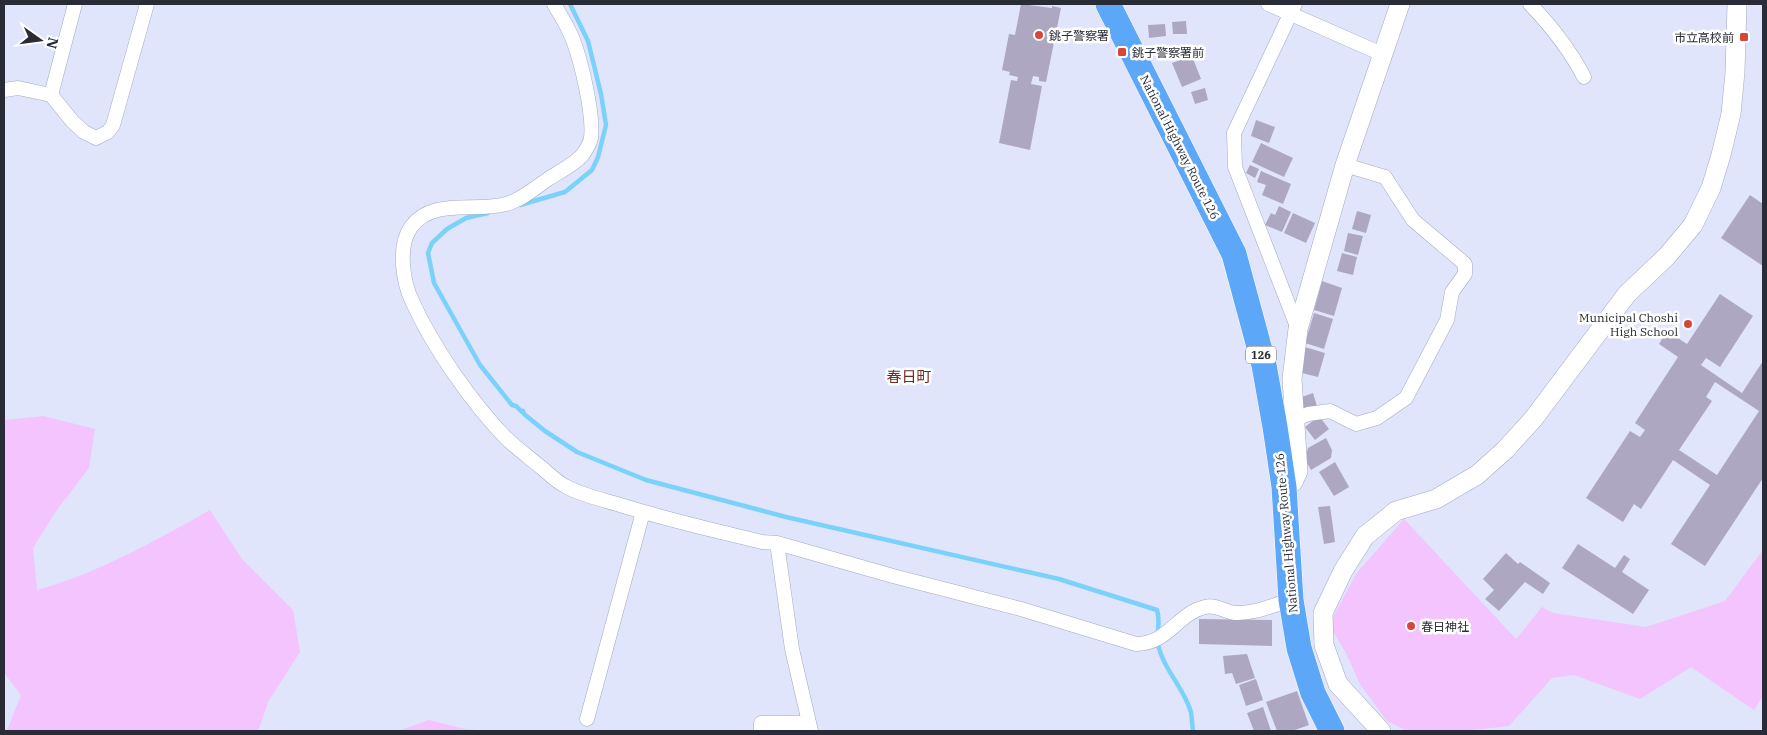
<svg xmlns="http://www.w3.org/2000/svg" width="1767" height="735" viewBox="0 0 1767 735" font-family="'IBM Plex Serif','Noto Sans JP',serif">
<rect width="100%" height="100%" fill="#e0e5fb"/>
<path fill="#f3c4fd" d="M43 416 95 429 89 468 54 514 33 548 37 590C98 573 155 541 210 510L242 559 293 610 300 652 269 700 258 731H4L8 728 21 695 4 673V420Z
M1404 519 1516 639 1542 607 1553 613 1646 627 1725 601 1763 550V696L1754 710 1691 667 1640 699 1574 675 1552 678 1509 726 1464 731H1407L1387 721 1360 684 1346 653 1329 625 1356 574Z
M429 720 465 729 490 731H398Z"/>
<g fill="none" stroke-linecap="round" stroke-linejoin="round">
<path stroke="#7ad2fa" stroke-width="4.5" d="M520 205 565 192 592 170 598 157 606 125 601 94 588 41 570 4
M488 213 466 218 447 229 432 243 428 253 434 283 480 365 512 405 516 406 522 412 523 411 524 414 545 431 577 452 646 480 786 517 1059 579 1157 610C1161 622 1156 634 1158 645 1164 670 1184 688 1191 712 1192 718 1192 725 1193 731"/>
</g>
<path fill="#aea7c1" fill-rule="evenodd" d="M1021 4 1052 8V6L1061 8 1046 82 1039 81V77L1033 76 1031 84 1042 86 1030 150 999 143 1011 80 1017 81 1018 77 1009 75 1010 72 1002 70 1009 34 1015 35Z
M1186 21 1187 34H1173L1172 22Z
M1165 24 1166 36 1149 38 1148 25Z
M1192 56 1201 79 1182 87 1172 63Z
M1205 88 1208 100 1195 104 1191 92Z
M1256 120 1275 127 1269 143 1251 136Z
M1261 143 1293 158 1284 177 1252 162Z
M1250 165 1259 169 1255 178 1246 173Z
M1261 171 1291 184 1283 204 1262 195 1266 185 1257 182Z
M1750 195 1763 204V266L1721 238Z
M1279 206 1291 212 1282 232 1265 225 1271 213 1275 215Z
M1357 211 1371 215 1366 233 1352 229Z
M1293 213 1315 223 1306 243 1284 233Z
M1348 233 1363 236 1358 255 1344 251Z
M1342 253 1357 257 1353 275 1337 271Z
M1322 281 1342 288 1334 316 1314 310Z
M1720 294 1753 316 1720 367 1706 358 1701 365 1742 393 1763 361V478L1705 566 1671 544 1710 485 1673 460 1641 509 1634 504 1623 522 1586 498 1630 431 1640 437 1645 430 1635 423 1678 357 1659 344 1667 331 1687 344ZM1715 382 1759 411 1717 475 1679 450 1712 401 1706 397Z
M1314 313 1333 319 1324 349 1305 343Z
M1305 347 1325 353 1318 377 1298 372Z
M1313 393 1317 406 1303 411 1299 398Z
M1319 416 1329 429 1315 440 1305 427Z
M1326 438 1332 450 1331 458 1311 470 1305 459 1308 448Z
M1335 462 1349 487 1334 496 1319 472Z
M1330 506 1335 542 1324 544 1318 507Z
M1578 544 1615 568 1624 555 1630 559 1622 572 1649 590 1633 614 1562 568Z
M1506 553 1518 564 1520 562 1550 583 1543 594 1525 582 1499 611 1485 599 1494 590 1483 579Z
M1199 619 1272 620V646L1199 644Z
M1247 654 1255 678 1236 684 1232 673 1225 674 1223 656Z
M1256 679 1263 700 1246 706 1239 685Z
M1297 691 1309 725 1292 731H1277L1266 702Z
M1263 707 1271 731H1254L1247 713Z"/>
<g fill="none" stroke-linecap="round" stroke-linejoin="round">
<g stroke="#a3a9c2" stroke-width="15">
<path id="street" d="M554 4C559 13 565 22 569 31 580 53 594 114 591 138 590 143 586 150 583 154 577 163 557 173 548 179 535 188 521 200 506 204 475 213 433 197 411 227 397 247 403 283 413 303 433 347 472 403 505 437 516 448 530 458 542 468 550 475 558 483 567 487 582 495 600 499 617 504 664 519 713 530 762 542L777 543 893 576 1021 609 1136 644C1168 644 1178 613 1205 607 1216 604 1225 612 1235 613 1254 614 1273 605 1291 600
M1268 4 1382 54
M1295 4 1234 133 1235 167 1298 329
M1530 4C1551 26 1570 50 1584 77
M4 90 18 88 51 95 73 122 84 132 96 138 108 132 113 125 147 4
M51 95 75 4
M1293 420 1308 414 1330 411 1356 424 1377 418 1406 398 1447 320 1452 292 1465 274V264L1413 220 1385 177 1345 165
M777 543 792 649 811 731
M587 719 643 512
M761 731V723H809"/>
</g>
<g stroke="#a3a9c2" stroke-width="20">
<path id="secondary" d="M1284 487 1293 482 1298 471 1292 379 1298 329 1345 165 1400 4
M1381 731 1338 684 1324 645 1323 613 1343 571 1365 536 1396 511 1436 499 1477 475 1505 450 1534 418 1627 294 1667 256 1693 225 1711 188 1721 155 1731 114 1735 72 1737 4"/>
</g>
<g stroke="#fff" stroke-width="26">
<path id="highway" d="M1108 4 1234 254 1264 365 1275 427 1284 487 1291 600 1299 648 1313 693 1332 731"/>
</g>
<use href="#street" stroke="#fff" stroke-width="14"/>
<use href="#secondary" stroke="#fff" stroke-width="19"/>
<use href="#highway" stroke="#5ca7f8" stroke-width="25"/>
</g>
<g fill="#d54838" stroke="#fff" stroke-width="2">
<circle cx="1039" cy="35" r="5"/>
<rect x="1739" y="32" width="10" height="10" rx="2.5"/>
<rect x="1117" y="47" width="10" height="10" rx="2.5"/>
<circle cx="1688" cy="324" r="5"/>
<circle cx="1411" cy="626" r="5"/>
</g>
<g text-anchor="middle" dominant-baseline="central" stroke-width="5" stroke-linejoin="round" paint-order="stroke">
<rect fill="#fff" stroke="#696b72" stroke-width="1" x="1246" y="346.5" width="30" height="17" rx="4"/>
<g font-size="11" font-weight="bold" fill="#292c36">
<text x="1261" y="355">126</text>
</g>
<g font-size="12" fill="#292c36" stroke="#fff" text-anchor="start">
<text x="1049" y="35">銚子警察署</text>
<text x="1734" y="37" text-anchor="end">市立高校前</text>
<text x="1132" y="52">銚子警察署前</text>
<text x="1678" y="317" text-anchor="end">Municipal Choshi<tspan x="1678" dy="14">High School</tspan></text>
<text x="1421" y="626">春日神社</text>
</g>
<g font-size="12" fill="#292c36" stroke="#fff">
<text transform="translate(1180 147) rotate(63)">National Highway Route 126</text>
<text transform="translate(1286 533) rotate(-95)">National Highway Route 126</text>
</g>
<g font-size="15" fill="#6f2a21" stroke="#fff">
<text x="909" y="376">春日町</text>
</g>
</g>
<rect width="1767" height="735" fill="none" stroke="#292c36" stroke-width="10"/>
<g transform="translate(40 40) rotate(104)" stroke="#ffffff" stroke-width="4" paint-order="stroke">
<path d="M0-4L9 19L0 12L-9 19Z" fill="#292c36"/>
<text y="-8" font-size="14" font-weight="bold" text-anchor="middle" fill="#292c36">N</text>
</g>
</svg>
